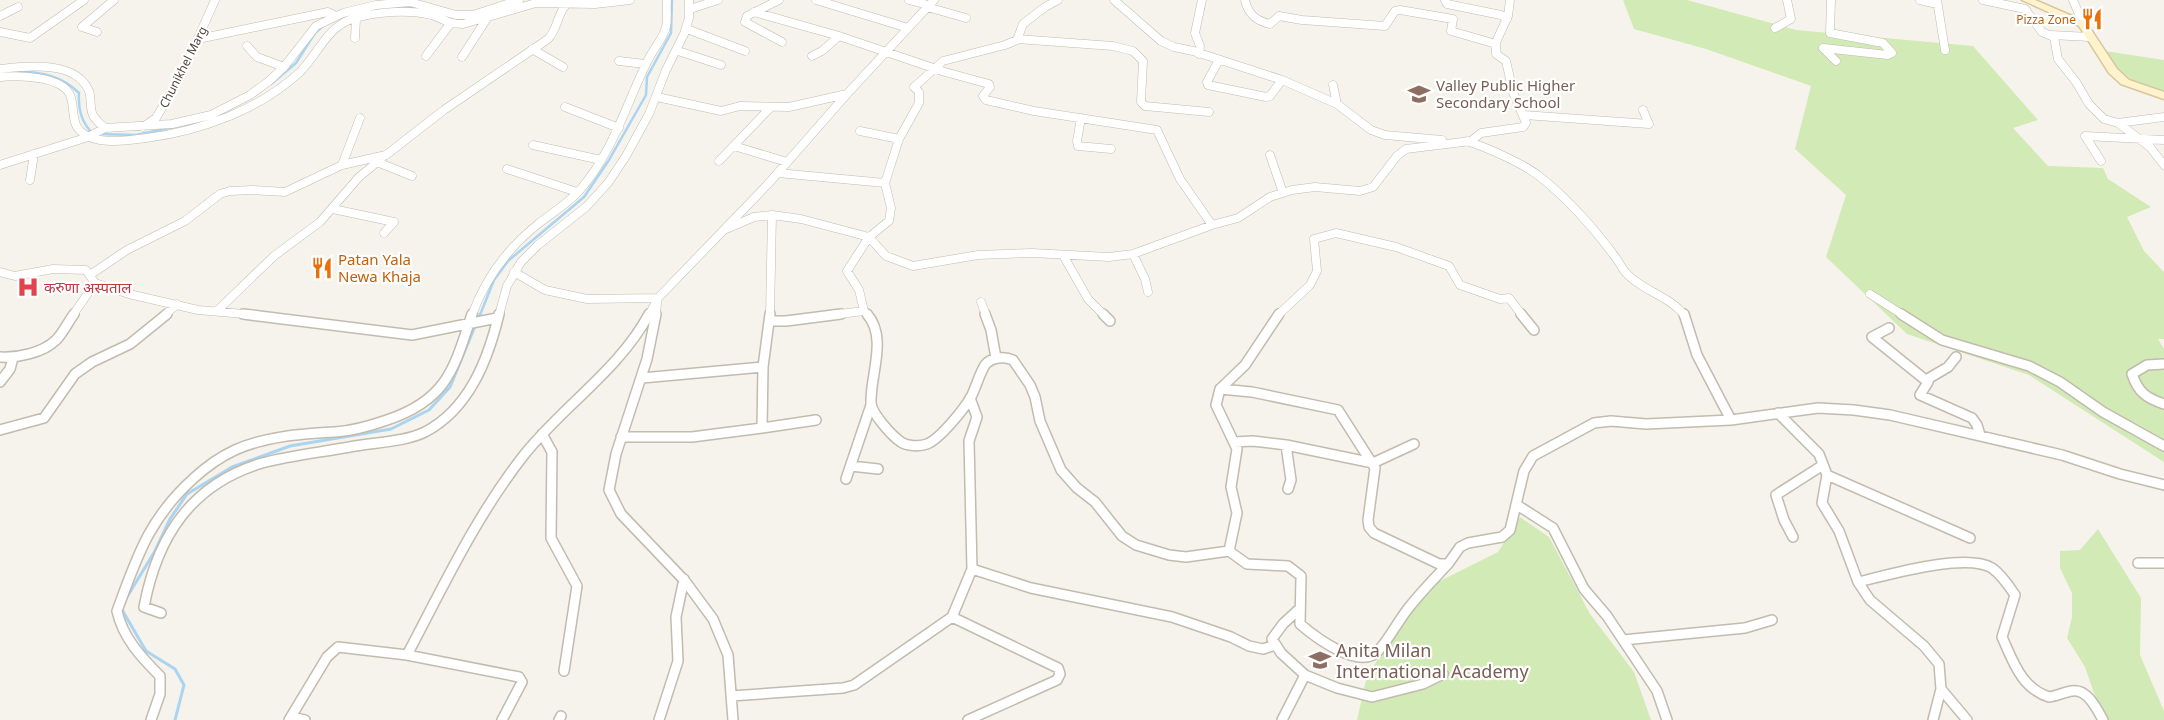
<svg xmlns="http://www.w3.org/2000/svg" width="2164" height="720" viewBox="0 0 2164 720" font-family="'Noto Sans','Noto Sans Devanagari',sans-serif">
<rect width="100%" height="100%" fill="#f6f3ec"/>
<path fill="#d2eab5" d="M1623 0H1687L1796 30 1973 46 2038 120 2013 128 2048 166 2103 168 2108 179 2151 207 2127 217 2144 251 2164 272V339H2158L2164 349V462L2029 375 1907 334 1826 257 1846 195 1795 149 1811 86 1706 49 1634 29Z
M2105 51 2164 60V94C2137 83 2120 77 2105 51Z
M1520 517 1549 537 1590 614 1634 672 1651 720H1357L1367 676 1385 648 1432 585 1498 552Z
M2098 529 2141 598 2140 655 2164 711V720H2107L2097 702 2085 667 2067 638 2072 617V593L2060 568V551L2080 550Z"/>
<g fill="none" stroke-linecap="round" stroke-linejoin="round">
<path stroke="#a9d4f2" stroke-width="2.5" d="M367 11 388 8H420
M441 15 453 19 469 20
M18 71C41 72 62 76 79 93 78 109 81 121 92 133
M271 84 296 63 315 33 323 26
M98 134 136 135 202 121
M480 315 494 280 508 261 584 197 609 160 646 95 647 77 671 33 672 0"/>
<path stroke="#a9d4f2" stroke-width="3" d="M124 602 155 551 170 519 187 494 232 467 290 446 391 429 429 410 450 387 480 314
M121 608 146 651 175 669 184 685 175 720"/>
<g stroke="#c2bbae" stroke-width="9">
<path id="minor-far1" d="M779 0 747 16 745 22 782 42
M816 0 908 28
M909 0 928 5
M1114 0 1161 41 1174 47 1193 51 1282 80 1337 104 1371 130 1385 135 1442 140
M1245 0C1248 14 1256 21 1270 24L1279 16 1302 20 1385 26 1395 11 1400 10 1453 19 1451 31 1496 44
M1445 0 1447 4 1501 15 1507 19
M1831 0 1830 33 1883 43 1892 53 1888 55 1823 48 1836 61
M1920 0 1937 4
M1937 0 1945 50
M1983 0 2025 9 2042 32 2054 37 2058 59 2076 82 2089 104 2104 119 2118 123 2164 117
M2073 0 2083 24
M927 7 966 18
M690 9 718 0
M754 12 839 36
M0 16 18 7
M1775 28 1791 19 1787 0
M687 29 745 51
M0 32 30 38 84 0
M97 32 82 27 114 0
M2051 35 2090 37
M355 38 356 19
M198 39 328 12 336 16
M1017 39 1113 46 1133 51 1143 61 1141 102 1145 106 1209 112
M247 46 257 57 284 67
M532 49 563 67
M678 51 721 65
M1199 54 1200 46 1195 33 1202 0
M426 56 450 24
M812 56 822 51 839 36 945 72 989 84 990 87 983 96 986 100 1034 111 1157 130 1180 179 1212 225
M462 57 486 20
M1219 60 1207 82 1208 85 1266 97 1270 96 1282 80
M619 61 645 64
M0 69C27 66 76 60 89 91 92 99 89 111 94 117 97 121 101 125 105 128
M0 77C17 75 62 76 70 95 74 104 72 115 76 125 87 147 126 141 146 138 201 131 259 110 300 72 318 54 327 27 352 19 375 12 407 9 431 15 445 19 446 24 463 24L536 3 595 4 630 0
M1333 85 1337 104
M657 97 721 111 740 106 789 107 847 94
M565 107 619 128
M1523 115 1649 124 1643 110
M1081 118 1077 141 1078 146 1111 149
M2118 123 2150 147 2164 165
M143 127 156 118 181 76 215 0
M860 131 899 139
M1467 141C1488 148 1522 163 1539 176 1567 198 1592 226 1613 254 1618 260 1621 267 1626 273 1642 291 1670 296 1684 315
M533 145 601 160
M734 146 787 162
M1270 155 1283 193
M719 161 771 107
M2101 161 2085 136 2164 140
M377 162 412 176
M0 165 88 137 105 128 172 124 211 115 250 95 269 81 284 67 316 26 343 13 376 5 410 2 456 15H473L519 0
M342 165 360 118
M507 169 577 192
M778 173 885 183
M30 180 34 154
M333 209 394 222 384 233
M726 229 754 217 772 215 801 219 869 237 886 256 913 266 978 255 1032 253 1109 257 1133 254 1212 225 1238 218 1270 197 1292 190 1315 187 1360 191 1373 187 1397 156 1406 149 1471 141 1481 133 1523 127 1526 123 1513 92 1506 61 1496 54V42L1508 16 1510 0
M1133 254 1145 279 1148 292
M1063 255 1088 299 1104 315
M0 272 15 276 53 269 86 270 95 283 129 294 198 310 256 315
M514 272 545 290 587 299 658 298
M90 275 127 250 185 221 220 194 230 191 252 190 285 192 342 165 386 155 444 110 548 39C558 29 557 14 566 5
M1870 294 1903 315
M981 302 986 315
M217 311 274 256 320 222 359 177 381 159
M73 315 95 283
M165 315 177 304
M472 315C485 279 508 248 538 224 552 213 567 204 579 191 613 153 626 104 648 60 653 49 663 39 666 27 668 18 666 9 667 0
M499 315 507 286 521 262 538 245 586 207 608 183 626 156 649 114 666 70 684 34 689 18V0
M649 315 658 298 768 184 847 94 934 0
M656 315 657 303
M770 315 772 215
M831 315 864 311
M868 315 864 311 859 290 847 271 869 237 889 221 891 208 885 183 899 139 919 103V92L914 87 943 61 1005 45 1017 40 1023 24 1045 7 1058 0
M1278 315 1310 285 1317 271 1314 239 1336 233 1396 247 1449 266 1460 285 1500 299 1509 298 1522 315"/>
</g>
<g stroke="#c2bbae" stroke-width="12">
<path id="minor" d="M243 314 412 335 497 318
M656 314 647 359 616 454 609 490 621 514 685 581 713 619 728 655 733 720
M867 314C888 338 870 375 871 403 872 414 892 436 901 442 907 446 919 447 927 444 940 439 964 409 971 397 976 387 979 375 985 365 991 357 1005 356 1013 360L1030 385 1035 397 1040 421 1061 470 1077 488 1095 502 1122 536 1136 545 1169 555 1186 557 1229 551 1237 513 1231 487 1237 449 1216 405 1220 389 1252 392 1338 410 1375 468 1368 520 1369 527 1374 533 1439 564H1448L1460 547 1468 543 1502 537 1510 530 1524 471 1533 456 1594 423 1611 421 1646 424 1731 420 1818 408 1854 410 1890 415 2062 455 2120 474 2164 485
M985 314 991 330 996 358
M1103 314 1110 321
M1521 314 1534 330
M1684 314 1697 355 1731 420
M1901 314 1942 340 2029 366 2060 382 2103 412 2164 446
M770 321H786L841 314
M1889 328 1872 337 1928 382 1920 395 1972 418 1977 425 1980 435
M0 357C17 358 43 353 56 340 63 333 68 322 74 314
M2164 364 2147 365 2132 374C2138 392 2146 398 2164 404
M642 378 763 367
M1926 380 1948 367 1956 357
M0 382 10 369 13 358
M1220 389 1245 365 1279 314
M970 398 977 417 969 441 972 569 1031 588 1172 617 1231 637 1249 646 1263 649 1275 645
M1778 413 1819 454 1827 475 1970 538
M762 428 816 420
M0 430 44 418 75 374 92 362 130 344 167 314
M542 434 552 452 551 538 577 586 564 671
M621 437H692L762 428 763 367 770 314
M1234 442 1253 441 1286 445 1291 480 1288 489
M1286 445 1373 463 1414 444
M851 466 878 469
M1827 475 1822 503 1839 531 1858 582C1888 575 1966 552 1992 568 2002 575 2009 586 2015 595L2002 637C2013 661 2021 688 2049 697 2057 696 2064 692 2072 691 2087 688 2097 709 2103 720
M846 479 871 405
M1517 505 1553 528 1584 589 1607 616 1657 691 1667 720
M1793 537 1784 520 1776 495 1823 465
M1229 551 1247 564 1288 566 1301 576 1300 624C1315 637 1360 671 1378 651 1389 639 1397 623 1407 610 1419 594 1434 579 1448 564
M2138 563H2164
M1858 582 1870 600 1924 646 1939 664 1941 689 1967 720
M161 613 144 607C157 537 191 484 262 463 292 455 324 452 355 446 378 442 404 442 425 432 469 409 488 360 499 314
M952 617 1058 668 1060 674 1057 680 968 720
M1623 640 1745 628 1772 620
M407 655C443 587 476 516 524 455 563 406 619 370 649 314
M1305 675 1337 688 1372 697 1423 684 1443 674
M731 696 843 688 854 685 952 617 972 569
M291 717 305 720
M151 720 160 694V676C141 657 123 638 117 611 137 557 149 518 194 478 206 467 220 457 235 450 266 436 302 434 335 432 353 431 370 426 387 420 447 400 454 369 472 314
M289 720 327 657 338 647 407 655 519 677 522 682 502 720
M559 720 561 716
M659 720 678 661 676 617 684 579
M1282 720 1305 675 1281 653 1272 639 1283 624 1298 610
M1933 720 1941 689"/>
</g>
<g stroke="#d6c79b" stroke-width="3">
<path id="secondary" d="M2022 0H2035L2086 22 2117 69 2129 80 2164 92V99L2121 84 2109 73 2079 26Z"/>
</g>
<use href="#minor-far1" stroke="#fff" stroke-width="8"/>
<use href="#minor" stroke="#fff" stroke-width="9"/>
<use href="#secondary" fill="#fff3cd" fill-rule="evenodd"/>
</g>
<defs>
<g id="restaurant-bare" transform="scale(1.725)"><path d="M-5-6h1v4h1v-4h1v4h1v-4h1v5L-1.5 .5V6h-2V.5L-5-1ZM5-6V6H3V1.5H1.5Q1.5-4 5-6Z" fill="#e8710a" stroke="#fff" stroke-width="2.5" paint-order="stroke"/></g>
<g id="school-bare" transform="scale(1.725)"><path d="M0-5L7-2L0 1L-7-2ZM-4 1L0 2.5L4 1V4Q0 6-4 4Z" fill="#8d6e63" stroke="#fff" stroke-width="2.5" paint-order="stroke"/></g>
<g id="hospital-bare" transform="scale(1.725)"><path d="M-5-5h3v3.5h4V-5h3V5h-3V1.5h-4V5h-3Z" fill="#e0444e" stroke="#fff" stroke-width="2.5" paint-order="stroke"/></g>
</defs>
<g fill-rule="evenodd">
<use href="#restaurant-bare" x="2092" y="19"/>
<use href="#school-bare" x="1419" y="94"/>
<use href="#restaurant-bare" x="322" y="268"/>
<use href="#hospital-bare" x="28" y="287"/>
<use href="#school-bare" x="1320" y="660"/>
</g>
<g text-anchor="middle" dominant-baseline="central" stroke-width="4.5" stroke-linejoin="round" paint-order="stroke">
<g font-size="12" fill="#c56008" stroke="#fff" text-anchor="end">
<text x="2076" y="19">Pizza Zone</text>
</g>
<g font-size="12" fill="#4b4439" stroke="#fff">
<text transform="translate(183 67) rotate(-63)">Chunikhel Marg</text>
</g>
<g font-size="15" fill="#785e54" stroke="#fff" text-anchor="start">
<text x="1436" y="85">Valley Public Higher<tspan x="1436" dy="17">Secondary School</tspan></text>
</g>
<g font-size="15" fill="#c56008" stroke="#fff" text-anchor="start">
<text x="338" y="259">Patan Yala<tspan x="338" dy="17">Newa Khaja</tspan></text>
</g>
<g font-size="15" fill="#be3a42" stroke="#fff" text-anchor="start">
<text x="44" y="287">करुणा अस्पताल</text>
</g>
<g font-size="18" fill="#785e54" stroke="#fff" text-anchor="start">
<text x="1336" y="650">Anita Milan<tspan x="1336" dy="21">International Academy</tspan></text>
</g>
</g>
</svg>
